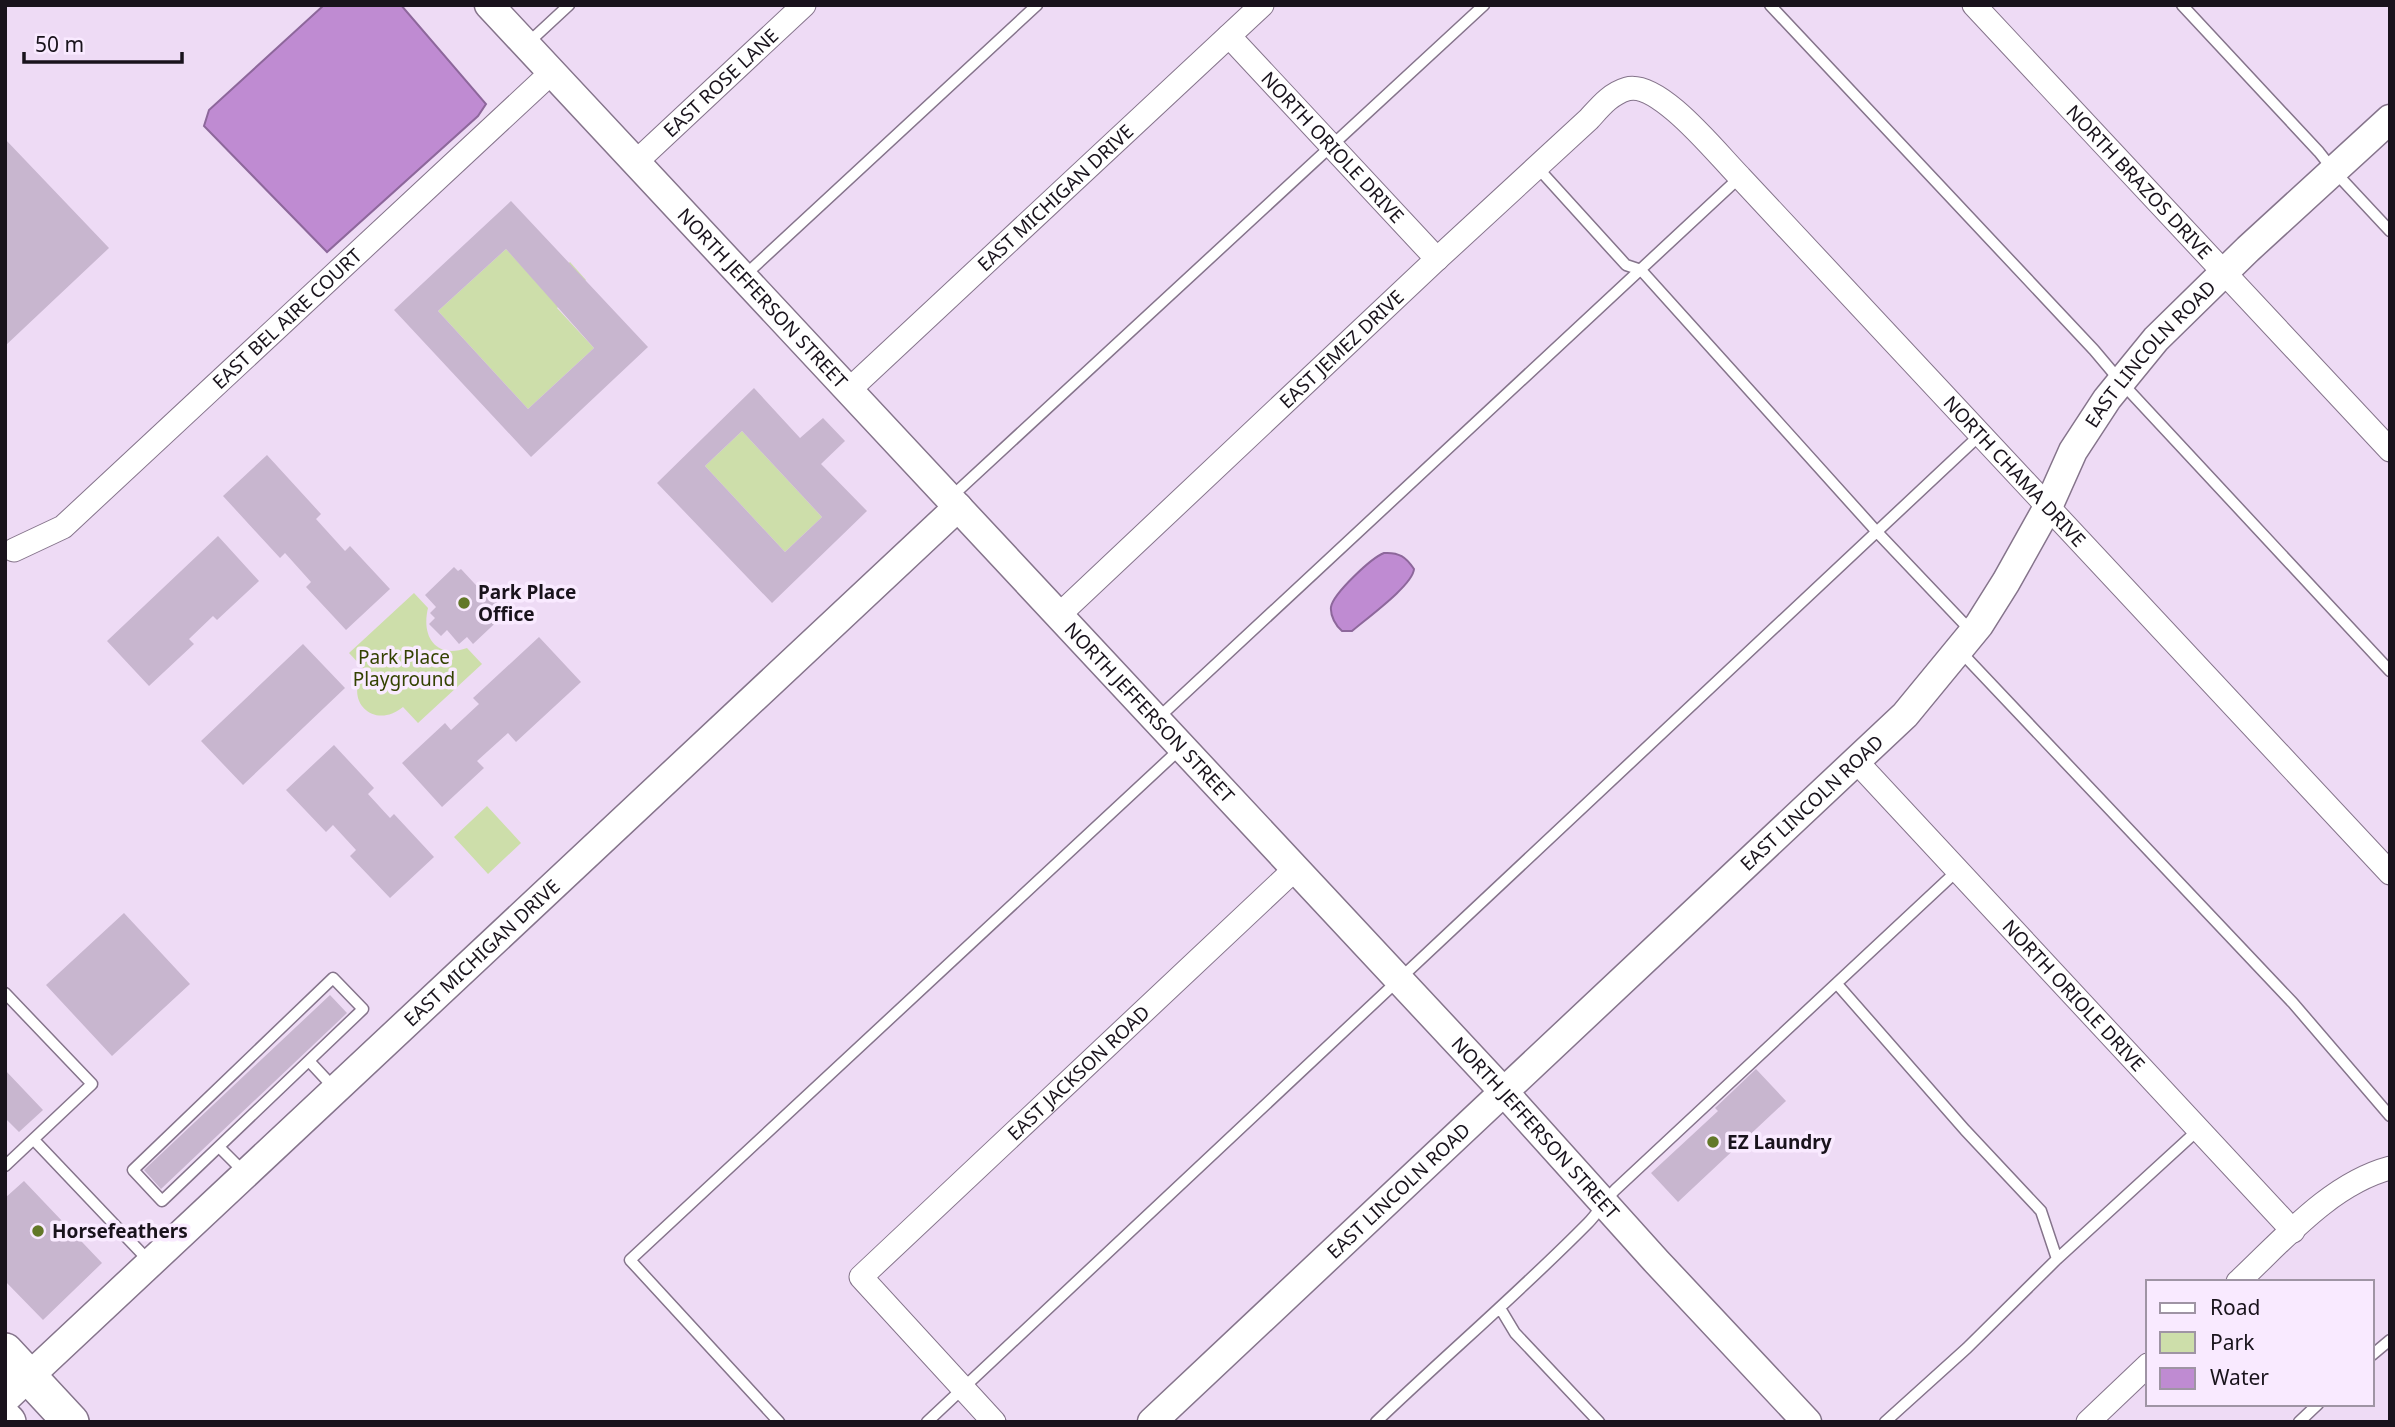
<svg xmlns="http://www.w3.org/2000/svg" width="2395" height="1427" viewBox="0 0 2395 1427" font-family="'Noto Sans',sans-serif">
<rect width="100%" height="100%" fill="#eedbf5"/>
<path fill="#cddeaa" d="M506 249 542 288 570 262 586 280 557 308 594 348 528 409 438 311Z
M742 431 822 517 785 552 705 466Z
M414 593 428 608C421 637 436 659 467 648L482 664 418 723 403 707C374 731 342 700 365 670L349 653Z
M487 806 521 843 488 874 454 837Z"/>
<path fill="#bf8bd2" stroke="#8d679b" stroke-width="2" d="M324 5H401L486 104 478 116 327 252 204 126 209 110Z
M1384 553C1399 552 1406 557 1414 569 1413 585 1367 618 1352 631H1342C1336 626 1330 616 1331 607 1333 594 1371 558 1384 553Z"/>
<path fill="#c8b6cf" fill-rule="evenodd" d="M5 139 109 248 5 346Z
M511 201 648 347 531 457 394 310ZM506 249 594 348 528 409 438 311Z
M754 388 800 438 823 418 845 441 821 464 867 511 772 603 657 483ZM742 431 822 517 785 552 705 466Z
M267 455 321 514 316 519 345 551 350 546 390 589 346 630 306 587 311 582 285 553 280 558 223 496Z
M218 536 259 581 217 620 213 616 189 639 194 644 149 686 107 641Z
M454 567 458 571 461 569 487 597 489 594 506 613 473 644 467 637 459 644 447 630 441 636 429 624 435 618 430 613 436 607 425 595Z
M539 637 581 682 516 742 508 733 477 761 484 768 442 807 402 763 445 723 451 730 479 704 473 698Z
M303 644 345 688 243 785 201 741Z
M334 745 374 788 368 794 390 818 394 814 434 857 390 898 350 856 356 850 333 825 326 832 286 790Z
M124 913 190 984 112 1056 46 985Z
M330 995 347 1013 161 1189 144 1170Z
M1756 1069 1786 1101 1678 1202 1651 1173 1718 1111 1715 1108Z
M5 1070 43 1110 19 1132 5 1118Z
M24 1181 102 1263 43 1320 5 1281V1198Z"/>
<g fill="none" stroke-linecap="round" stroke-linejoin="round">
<g stroke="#85748b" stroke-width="13">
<path id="service" d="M1770 5 2094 350 2121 382 2390 671
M2182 5 2319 152 2334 171 2390 231
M528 43 569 5
M1537 167 1626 265 1641 270 1877 532 1971 631
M743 277 1037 5
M950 498 1484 5
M1959 650 2293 1003 2390 1116
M1156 720 1740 177
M333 978 363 1009 162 1201 133 1170Z
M1837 984 1965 1130 2041 1211 2057 1259
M5 993 92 1084 5 1166
M309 1061 336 1090
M34 1140 149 1261
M219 1147 244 1172
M1500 1308 1515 1333 1599 1422
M2372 1355 2390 1340
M779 1422 630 1260 1180 749
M927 1422 1981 434
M1376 1422C1446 1355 1520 1292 1588 1223 1598 1213 1605 1200 1615 1190L1958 870
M1885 1422 1967 1348 2057 1259 2198 1130
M2299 1422 2318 1404"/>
</g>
<g stroke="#85748b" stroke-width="25">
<g id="minor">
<path id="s1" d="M1974 5 2390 450"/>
<path id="s2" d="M1229 36 1437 259"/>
<path id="s3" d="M636 162 804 5"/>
<path id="s4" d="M849 390 1262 5"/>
<path id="s5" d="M14 550 63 527 551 73"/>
<path id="s6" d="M1059 615 1437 259 1589 119C1600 107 1610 94 1627 89 1659 80 1718 155 1740 177L2390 873"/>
<path id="s7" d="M1856 761 2293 1231"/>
<path d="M2238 1282C2283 1240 2330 1184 2390 1168"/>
<path id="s8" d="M994 1422 861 1277 1295 869"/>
<path d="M2088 1422 2148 1365"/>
</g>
</g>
<g stroke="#85748b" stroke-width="31">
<g id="tertiary">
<path id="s9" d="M489 5 1503 1091 1657 1262 1807 1422"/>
<path id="s10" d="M5 1399 958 507"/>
<path id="s11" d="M1152 1422 1905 715 1979 625 2006 582 2048 507 2073 451 2107 399 2156 339 2248 249 2390 119"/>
</g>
</g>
<g stroke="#85748b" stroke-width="38">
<path id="primary" d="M5 1351 71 1422
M5 1419 8 1422"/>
</g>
<use href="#service" stroke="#fff" stroke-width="10"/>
<use href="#minor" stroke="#fff" stroke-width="23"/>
<use href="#tertiary" stroke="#fff" stroke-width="28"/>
<use href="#primary" stroke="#fff" stroke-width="35"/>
</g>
<g fill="#627828" stroke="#f9eaff" stroke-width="2.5">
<circle cx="464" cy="603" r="7"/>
<circle cx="1713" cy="1142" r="7"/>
<circle cx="38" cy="1231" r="7"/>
</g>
<g text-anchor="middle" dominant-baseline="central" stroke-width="7" stroke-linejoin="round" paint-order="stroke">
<g font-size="19" fill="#19131c" stroke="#f9eaff">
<text stroke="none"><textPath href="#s3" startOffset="116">EAST ROSE LANE</textPath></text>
<text stroke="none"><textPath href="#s2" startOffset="152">NORTH ORIOLE DRIVE</textPath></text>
<text stroke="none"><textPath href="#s1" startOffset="242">NORTH BRAZOS DRIVE</textPath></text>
<text stroke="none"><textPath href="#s4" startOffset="282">EAST MICHIGAN DRIVE</textPath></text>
<text stroke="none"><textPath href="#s9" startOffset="401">NORTH JEFFERSON STREET</textPath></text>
<text stroke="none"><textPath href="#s5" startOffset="360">EAST BEL AIRE COURT</textPath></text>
<text stroke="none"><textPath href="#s6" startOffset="388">EAST JEMEZ DRIVE</textPath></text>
<text stroke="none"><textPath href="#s11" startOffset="1472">EAST LINCOLN ROAD</textPath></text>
<text stroke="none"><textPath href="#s6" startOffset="1325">NORTH CHAMA DRIVE</textPath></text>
<text stroke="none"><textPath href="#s9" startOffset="968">NORTH JEFFERSON STREET</textPath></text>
<text stroke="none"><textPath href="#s11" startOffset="905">EAST LINCOLN ROAD</textPath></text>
<text stroke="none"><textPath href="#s10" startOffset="653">EAST MICHIGAN DRIVE</textPath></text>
<text stroke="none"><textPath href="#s7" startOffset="320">NORTH ORIOLE DRIVE</textPath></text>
<text stroke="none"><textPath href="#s8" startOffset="495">EAST JACKSON ROAD</textPath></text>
<text stroke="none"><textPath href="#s9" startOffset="1535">NORTH JEFFERSON STREET</textPath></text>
<text stroke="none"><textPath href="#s11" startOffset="338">EAST LINCOLN ROAD</textPath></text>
</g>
<g font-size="19" font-weight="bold" fill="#19131c" stroke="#f9eaff" text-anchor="start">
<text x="478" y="592">Park Place<tspan x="478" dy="22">Office</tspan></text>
<text x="1727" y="1142">EZ Laundry</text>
<text x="52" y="1231">Horsefeathers</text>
</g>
<g font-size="19" fill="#334100" stroke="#f9eaff">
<text x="404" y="657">Park Place<tspan x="404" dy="22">Playground</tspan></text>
</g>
</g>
<rect width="2395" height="1427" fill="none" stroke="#19131c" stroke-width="14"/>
<rect x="2146" y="1280" width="228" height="126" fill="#f9eaff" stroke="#9f94a4" stroke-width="2"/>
<rect x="2160" y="1303" width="35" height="10" fill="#ffffff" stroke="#9f94a4" stroke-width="2"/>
<text x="2210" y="1315" font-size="21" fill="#19131c">Road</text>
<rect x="2160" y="1332" width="35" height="21" fill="#cddeaa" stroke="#9f94a4" stroke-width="2"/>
<text x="2210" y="1350" font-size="21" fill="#19131c">Park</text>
<rect x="2160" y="1368" width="35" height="21" fill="#bf8bd2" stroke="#9f94a4" stroke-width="2"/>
<text x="2210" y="1385" font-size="21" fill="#19131c">Water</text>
<path d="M24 52v10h158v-10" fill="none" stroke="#19131c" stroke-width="3.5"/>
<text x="35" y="52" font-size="21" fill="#19131c" stroke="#f9eaff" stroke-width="5" paint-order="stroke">50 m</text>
</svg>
